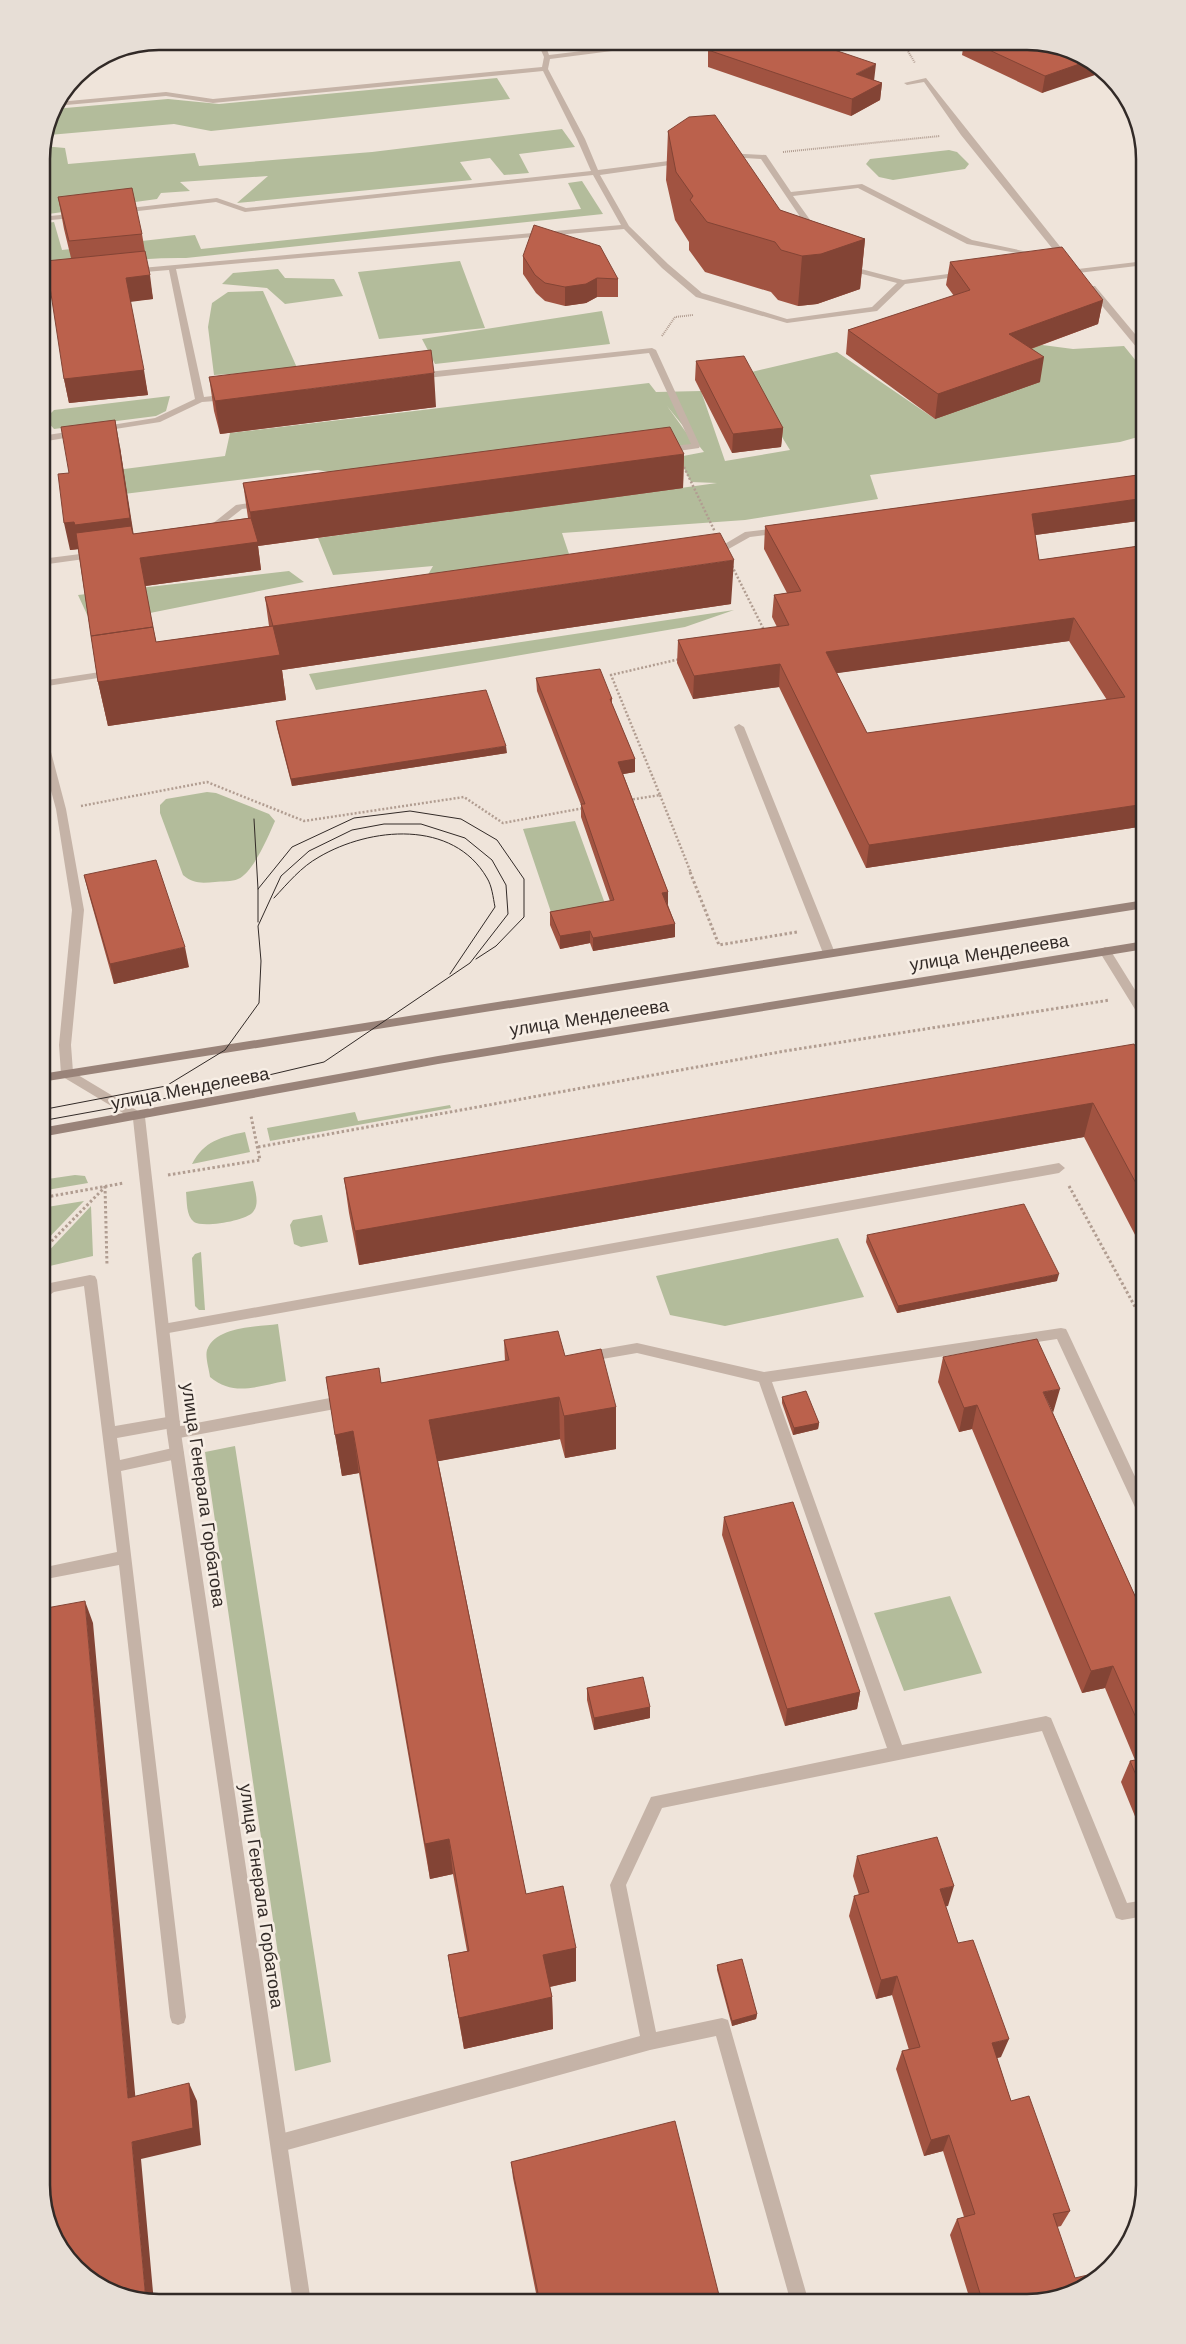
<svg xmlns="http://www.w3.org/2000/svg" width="1186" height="2344" viewBox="0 0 1186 2344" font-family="'Work Sans',sans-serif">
<rect width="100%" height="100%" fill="#efe4da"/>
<path fill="#b3bc9b" d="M497 78 510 99 211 131 174 124 49 135V120L54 109 168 99 219 104Z
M562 129 575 147 519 154 529 173 504 175 490 158 460 162 472 180 237 203 268 176 180 182 190 191 161 193 157 199 41 215 46 192 41 183 43 146 65 148 68 164 195 153 199 166 372 152Z
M949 150 957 152 969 164 965 169 893 180 879 177 866 164 870 159Z
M582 181 603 214 186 258C138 257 90 266 41 266V224L54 222 62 250 195 235 201 249 581 209 568 183Z
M460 261 485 328 379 339 358 272Z
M278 269 285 278 334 279 343 296 285 304 267 288 222 284 233 273Z
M263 291 298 370 214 375 208 327 212 303 228 292Z
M602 311 610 344 435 364 422 339Z
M1027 343 1073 349 1124 346 1145 372V435L1120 442 870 475 878 499 745 520 562 533 571 560 421 587 433 566 333 575 318 538 717 483 691 482 678 457 704 452 667 406 696 446 382 482 318 470 75 500 70 476 225 456 230 433 649 383 656 392 701 391 725 461 790 450 743 374 837 352 935 419Z
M170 396 166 411 156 416 54 429 45 419 54 410Z
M289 571 304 582 150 613 90 621 78 595Z
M734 610 685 627 316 690 309 674Z
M207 792 216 793 269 814 275 821C269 835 253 873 238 879 232 882 222 881 215 882 202 883 193 884 183 875L160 813V805L166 799Z
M575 821 608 912 554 921 523 829Z
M450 1105 451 1108 270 1141 267 1128 355 1112 358 1121Z
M245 1132 250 1152 192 1164C204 1141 221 1137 245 1132Z
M75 1175 85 1176 88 1183 41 1191V1180Z
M253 1181C255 1190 260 1204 253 1212 246 1221 203 1228 194 1222 186 1216 187 1201 186 1192Z
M84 1201 41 1246V1208Z
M91 1206 93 1256 41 1268V1259Z
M322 1215 328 1242 301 1247 294 1244 290 1225 293 1220Z
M838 1238 864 1297 725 1326 670 1315 656 1276Z
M201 1252 205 1310H199L195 1306 192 1258 195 1254Z
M278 1324 286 1381C257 1386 234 1397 210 1377 209 1369 205 1357 207 1350 216 1326 257 1327 278 1324Z
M235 1446 331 2062 295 2071 205 1452Z
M950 1596 982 1673 904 1691 874 1613Z"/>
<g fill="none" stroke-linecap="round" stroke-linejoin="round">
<path stroke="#b19d91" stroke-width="2" stroke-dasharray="1 1" stroke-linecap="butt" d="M902 41 915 63
M783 152 940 136
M662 336 675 317 693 315"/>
<path stroke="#b19d91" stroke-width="2.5" stroke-dasharray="2 2" stroke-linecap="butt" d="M684 467 715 532
M732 566 765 632
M660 795 691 873
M629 800 660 795 611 675 680 659
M81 806 207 782 304 821 464 797 503 823 584 808"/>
<path stroke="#b19d91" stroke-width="3" stroke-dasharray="2.5 2.5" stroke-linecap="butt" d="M690 872 719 945 797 932
M258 1147 785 1051 1110 1000
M168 1175 260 1160 251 1116
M105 1186 107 1266
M1069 1186 1145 1325
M41 1198 124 1183
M41 1252 105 1187"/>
<path fill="#c5b3a7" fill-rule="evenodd" d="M537 41H544L549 55 665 41H689L550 59 548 69 585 139 598 170 684 159 688 161 684 163 600 175 629 226 668 264 702 293 787 319 872 307 897 283 843 269V265H846L903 280 963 272 967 274 963 276 905 284 877 311 787 323 696 297 662 268 624 229 176 269 204 397 229 394 233 397 229 400 202 402 160 422 96 432V428L99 427 155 418 195 399 169 270 133 273H130V269L621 225 593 175 245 212 216 202 121 213 117 211 121 209 217 198 246 208 591 171 577 139 543 71 213 103 166 96 55 106 58 102 166 92 213 99 542 67 544 57Z
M926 78 1070 259V263H1064L961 135 924 82 907 85 904 83Z
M725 153 766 155 791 192 862 184 972 240 1042 255 1038 257 967 244 858 188 793 196 818 231 811 233 761 159 728 157H725Z
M79 213H82V217L41 221V217Z
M1145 261V265L1078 273 1074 271 1078 269Z
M65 276H68V280L41 282V278Z
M1089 286H1095L1145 346V354H1142L1089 290Z
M652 348 656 350 700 446 699 448 664 453 660 450 664 447 691 444 649 353 418 379 414 376 418 373Z
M1145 362V367L1139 368 1135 365Z
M80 430 84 433 83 435 41 442V436Z
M263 501 266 502V506L242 509 210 534H204L202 532 236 505Z
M780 528 783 529V533L750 537 716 556 713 557 708 554 745 532Z
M96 552 99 553V557L41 565V559Z
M113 670 118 673 117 675 41 687V681Z
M739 724 744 727 835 953 833 956H825L823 953 734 727Z
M1105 947 1109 948 1145 1006V1020L1141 1019 1099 951Z
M1059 1163 1065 1168 1059 1173 163 1334 158 1333 156 1329 158 1325 163 1324Z
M90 1275 95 1276 97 1280 115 1426 173 1416 178 1418 180 1422 175 1427 346 1395 351 1397 353 1401 351 1405 346 1407 174 1439 169 1437 167 1433 172 1428 117 1438 120 1460 177 1447 182 1449 184 1453 182 1457 177 1459 121 1471 186 2017 184 2023 178 2025 172 2023 170 2017 119 1565 41 1580V1568L117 1552 84 1286 54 1292 41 1301V1288L45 1284Z
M1061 1328 1066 1329 1068 1333 1145 1498V1520L1140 1518 1057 1339 772 1382 902 1745 1046 1716 1051 1718 1127 1903 1145 1900V1916L1122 1920 1116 1918 1042 1731 662 1808 626 1885 656 2032 722 2018 728 2020 809 2303H791L716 2036 650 2050 280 2152 274 2149 271 2143 274 2137 280 2134 640 2036 610 1885 651 1797 887 1748 759 1382 637 1353 585 1362 580 1361 578 1357 580 1353 637 1343 764 1372Z"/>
<path fill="#c5b3a7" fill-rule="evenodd" d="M178 41H205L114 50 141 45Z
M41 730 46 733 66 809 84 910 71 1045 73 1072 143 1114 145 1117 181 1433 311 2303H293L167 1433 133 1119 63 1077 61 1074 59 1045 72 910 56 809 41 754Z"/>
<path fill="#998379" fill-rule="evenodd" d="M1145 900V908L41 1082V1074Z
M1145 941V949L438 1064 41 1137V1128L438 1056Z"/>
<path stroke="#322a27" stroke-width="1" d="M254 819 258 889
M274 898C288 883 301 867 319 857 370 827 453 819 487 878 492 886 493 897 495 907L450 974
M258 922V889L292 847 354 818 410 811 461 819 497 840 524 879V917L496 946 476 959
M41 1110 166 1086 225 1050 259 1003 261 961 258 926 281 876 309 851 352 830 384 824H421L465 838 492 860 506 885 508 914 470 963 324 1062 184 1095 41 1121"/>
</g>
<path fill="#a15341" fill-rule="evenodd" d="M548 41H587V45L552 49Z
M964 42H1035L1099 65 1042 93 962 55Z
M708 50 874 80 882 83 880 100 851 116 708 67Z
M668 131 780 210 865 239 860 289 817 304 798 306 778 300 771 292 705 272 689 250V242L675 220 666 180Z
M58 197 142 234 153 299 130 301 148 395 69 403 64 379 71 258 64 229Z
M523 256 618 279V297H597L586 303 565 306 545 301 536 293 523 274Z
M950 262 1103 300 1098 324 1031 349 1040 382 935 419 846 354 848 330 954 296 946 285Z
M696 361 783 428 781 447 732 453 695 380Z
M209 377 436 407 220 434 214 411Z
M120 447 133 534 248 518 243 483 684 454 683 488 258 546 261 570 145 586 156 642 269 626 265 597 731 604 282 670 286 700 108 726 98 682 78 549 70 550 69 473Z
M1145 474V520L1035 535 1039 560 1139 546 1145 826 866 868 779 687 693 699 677 663 678 640 777 627 772 617 774 595 787 593 764 549 765 526ZM1069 641 1107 700 867 733 836 673Z
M536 678 612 699V704L635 759V772L623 774 668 892V905L675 924V937L593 951 590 943 560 949 550 925V912L610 901 581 817V805L537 691Z
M276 721 507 753 292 786 277 728Z
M84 875 189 967 114 984 89 895Z
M1145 1063V1254L1084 1137 359 1265 349 1213 344 1178Z
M867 1235 1057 1281 897 1313 866 1242Z
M504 1340 565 1356 616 1407V1449L565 1458 560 1439 438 1461 526 1894 576 1948V1981L550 1987 552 1997 553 2029 464 2049 453 1988 448 1955 467 1951 453 1874 430 1879 359 1473 342 1476 326 1377 381 1383 505 1361Z
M943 1357 1053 1413 1145 1618V1836H1143L1121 1782 1130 1761 1135 1760 1105 1688 1082 1693 972 1429 959 1432 938 1382Z
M782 1397 819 1423 818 1429 793 1435 782 1403Z
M724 1517 860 1692 857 1709 785 1726 722 1535Z
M587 1688 650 1707V1718L594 1730 587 1700Z
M857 1856 948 1906H945L958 1943 1001 2057 997 2058 1011 2101 1070 2211 1061 2226 1057 2227 1027 2303H971L950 2235 957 2219 964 2217 943 2151 924 2156 896 2069 902 2051 909 2050 892 1995 876 1999 849 1916 854 1896 859 1895 853 1876Z
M717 1965 757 2014 756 2019 732 2026 717 1970Z
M511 2162 721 2303H538L513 2178Z"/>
<path fill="#834435" d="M552 41H587V45L552 49Z
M1088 61 1099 65 1104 72 1042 93 1045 76Z
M876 64 874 81 856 74Z
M882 83 880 100 851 116 852 99Z
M865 239 860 289 817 304 798 306 802 256Z
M150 275 153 299 130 302 126 278Z
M597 278V297L586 303 565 306V287Z
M1103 300 1098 324 1005 358 1009 334Z
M1044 357 1040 382 935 419 938 394Z
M144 370 148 395 69 403 64 379Z
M434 373 436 407 220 434 215 401Z
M115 420 120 447 138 562 80 549 70 550 64 523Z
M783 428 781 447 732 453 733 434Z
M684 454 683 488 258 546 261 570 145 586 140 558 255 542 250 512Z
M1145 498V520L1028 536 1032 514Z
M734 560 731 604 282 670 286 700 108 726 98 682 273 626Z
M1074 618 1069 641 824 675 826 652Z
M780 664 779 687 693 699 694 676Z
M506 746 507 753 292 786 291 779Z
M635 759V772L618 775V762Z
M1145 804V826L866 868 869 845Z
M668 892V905L662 893Z
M675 924V937L593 951V938Z
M590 931V943L560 949V936Z
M185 947 189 967 114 984 110 964Z
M1093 1103 1084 1137 359 1265 355 1231Z
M1059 1274 1057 1281 897 1313 898 1306Z
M1060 1389 1053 1413 1043 1392Z
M559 1397 560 1439 434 1462 429 1420Z
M977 1405 972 1429 959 1432 964 1408Z
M616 1407V1449L565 1458 564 1416Z
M819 1423 818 1429 793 1435 794 1428Z
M353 1431 359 1473 342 1476 335 1435Z
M85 1601 93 1623 137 2115 128 2098Z
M1113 1666 1105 1688 1082 1693 1091 1671Z
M860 1692 857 1709 785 1726 787 1709Z
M650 1707V1718L594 1730V1718Z
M449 1839 453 1874 430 1879 425 1844Z
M954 1886 948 1906 933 1909 940 1889Z
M576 1948V1981L544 1988 543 1955Z
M897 1976 892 1995 876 1999 881 1980Z
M552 1997 553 2029 464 2049 459 2018Z
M757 2014 756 2019 732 2026V2021Z
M1009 2039 1001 2057 984 2061 992 2043Z
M189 2083 197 2101 201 2145 141 2159 154 2303H151L146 2301 132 2142Z
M949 2135 943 2151 924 2156 931 2140Z"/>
<path fill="#bb614c" stroke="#834435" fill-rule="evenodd" d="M726 41H808L876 64 856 74 882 83 852 99 708 50Z
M972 42H1035L1088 61 1045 76Z
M715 115 780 210 865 239 821 254 802 256 781 250 775 242 707 222 690 200 693 196 676 172 668 131 689 117Z
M132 188 142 234 69 241 58 197Z
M534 225 600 246 618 279 597 278 586 284 565 287 545 283 535 275 523 256Z
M1062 247 1103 300 1009 334 1044 357 938 394 848 330 970 290 950 262Z
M145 251 150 275 126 278 144 370 64 379 46 261Z
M431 350 434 373 215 401 209 377Z
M744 356 783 428 733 434 696 361Z
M115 420 130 518 75 525 74 522 64 523 58 474 69 473 61 427Z
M670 427 684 454 250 512 243 483Z
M1145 474V498L1032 514 1039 560 1139 546 1145 555V804L869 845 780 664 694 676 678 640 789 625 774 595 801 591 765 526ZM1074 618 1125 697 867 733 826 652Z
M251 518 258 542 140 558 153 627 91 636 76 533 131 526 133 534Z
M720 533 734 560 273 626 265 597Z
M273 626 280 655 98 682 91 636 153 627 156 642Z
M600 669 612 699H610L635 759 618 762 668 892 662 893 675 924 593 938 590 931 560 936 550 912 614 900 581 804H585L536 678Z
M486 690 506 746 291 779 276 721Z
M156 860 185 947 110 964 84 875Z
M1134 1044 1145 1063V1200L1093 1103 355 1231 344 1178Z
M1024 1204 1059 1274 898 1306 867 1235Z
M558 1331 565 1356 601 1349 616 1407 564 1416 559 1397 429 1420 526 1894 563 1886 576 1948 543 1955 552 1997 459 2018 448 1955 469 1951 449 1839 425 1844 353 1431 335 1435 326 1377 379 1368 381 1383 509 1360 504 1340Z
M1037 1339 1060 1389 1043 1392 1145 1618V1738L1113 1666 1091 1671 977 1405 964 1408 943 1357Z
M806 1391 819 1423 794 1428 782 1397Z
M793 1502 860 1692 787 1709 724 1517Z
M85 1601 128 2098 189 2083 193 2128 132 2142 146 2301 93 2283 50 2230 41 2185V1609Z
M643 1677 650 1707 594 1718 587 1688Z
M1145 1758V1796L1130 1761Z
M937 1837 954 1886 940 1889 958 1943 973 1940 1009 2039 992 2043 1011 2101 1029 2096 1070 2211 1053 2214 1075 2278 1092 2274 1093 2277 1072 2294 1027 2303H983L957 2219 975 2214 949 2135 931 2140 902 2051 920 2047 897 1976 881 1980 854 1896 869 1892 857 1856Z
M742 1959 757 2014 732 2021 717 1965Z
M675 2121 721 2303H540L511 2162Z"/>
<g text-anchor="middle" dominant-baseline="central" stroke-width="5" stroke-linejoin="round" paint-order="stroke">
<g font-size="18" fill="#322a27" stroke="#f7eee5">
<text transform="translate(989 952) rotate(-9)">улица Менделеева</text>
<text transform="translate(589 1017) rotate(-9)">улица Менделеева</text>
<text transform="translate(190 1088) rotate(-11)">улица Менделеева</text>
<text transform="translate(204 1495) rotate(82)">улица Генерала Горбатова</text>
<text transform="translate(262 1896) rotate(82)">улица Генерала Горбатова</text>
</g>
</g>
<path d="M0 0H1186V2344H0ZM159 50H1027A109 109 0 0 1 1136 159V2185A109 109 0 0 1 1027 2294H159A109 109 0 0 1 50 2185V159A109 109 0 0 1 159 50Z" fill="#e7ded6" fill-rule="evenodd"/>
<path fill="none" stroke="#322a27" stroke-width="2.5" d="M159 50H1027A109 109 0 0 1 1136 159V2185A109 109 0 0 1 1027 2294H159A109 109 0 0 1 50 2185V159A109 109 0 0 1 159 50Z"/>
</svg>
